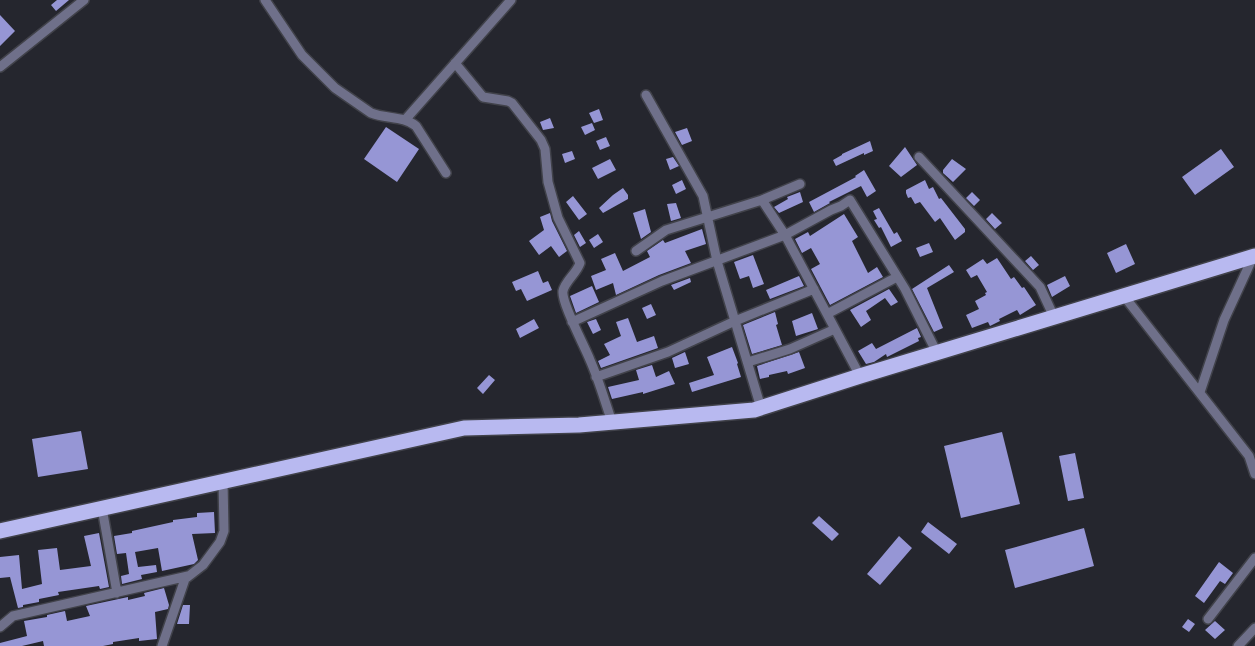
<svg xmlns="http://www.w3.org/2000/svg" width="1255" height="646" viewBox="0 0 1255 646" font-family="Quicksand,sans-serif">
<rect width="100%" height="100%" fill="#25262e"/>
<path fill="#9696d5" d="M57 0H69L56 11 51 5Z
M0 15 15 31 0 46Z
M599 109 603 120 594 123 589 113Z
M550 118 554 128 543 130 540 122Z
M592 123 595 130 585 135 581 127Z
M386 127 419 149 397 182 364 159Z
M687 128 692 141 682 145 675 132Z
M606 137 610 146 600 150 596 141Z
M870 141 873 151 864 155V153L836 166 833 160 842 155V154Z
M905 147 917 165 901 177 889 166Z
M1221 149 1234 167 1195 195 1182 177Z
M572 151 575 159 565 163 562 154Z
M673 157 679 166 670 170 666 159Z
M610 159 616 170 598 179 592 168Z
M952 159 966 169 953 182 943 173V170Z
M864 170 876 191 867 197 861 186 829 202 830 203 814 212 809 202 856 177 855 176Z
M682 180 686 189 676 194 672 185Z
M925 180 929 189 933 187 939 199 941 198 965 229V232L955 240 940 218 935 222 920 202 915 204 911 197 908 198 906 193V190Z
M623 188 628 195V199L603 213 599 208 613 195Z
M800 192 803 202 779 213 774 207 788 199 787 197Z
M972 192 980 200 974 206 966 198Z
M573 196 587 214 579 220 566 202Z
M676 203 681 218 671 221 667 204Z
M879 208 894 234 897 232 902 241 891 247 881 227 879 228 874 220 877 219 873 211Z
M645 209 651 232 641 239 633 213Z
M550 213 552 221 567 251 559 257 551 246 539 255 529 241 544 230 540 217Z
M992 213 1002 223 995 229 986 219Z
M844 214 858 237 852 241 868 273 877 267 883 277 830 305 811 269 820 264 811 248 802 253 795 239 808 232 810 236Z
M702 229 706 244 685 251 691 263 659 275 616 295 613 283 596 290 591 276 606 270 601 259 615 253 623 271 650 257 647 251 663 240 665 243Z
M579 231 586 243 580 247 574 235Z
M598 234 603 242 594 248 589 240Z
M929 243 933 252 920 257 916 248Z
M1126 244 1135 264 1116 273 1107 253Z
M753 255 764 284 753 288 749 276 740 279 734 262Z
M1031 256 1039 265 1033 270 1025 261Z
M997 258 1011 279 1014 277 1022 288 1024 287 1036 305 1020 315 1017 310 999 319 1000 321 990 326 988 322 972 328 966 315 979 309 975 301 986 295 985 293 987 292 977 275 971 278 966 270 983 259 987 264Z
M949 265 954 272 927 288 943 328 934 332 912 289Z
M538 271 543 283 548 281 552 290 527 301 521 289 516 291 512 282Z
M799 276 804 286 770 299 766 290Z
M1065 276 1070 286 1052 297 1047 285Z
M690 278 691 282 674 290 671 285Z
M592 286 599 302 576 313 570 296Z
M889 289 898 302 891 306 885 298 866 311 871 320 861 327 850 310Z
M651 304 656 315 647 319 642 308Z
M775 312 778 324 776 325 782 345 752 354 743 325Z
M812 313 818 329 796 336 792 321Z
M628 318 637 342 654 336 658 348 601 368 598 361 610 355 604 344 621 336 616 322Z
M534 319 539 328 520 338 516 329Z
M596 319 601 330 593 334 587 322Z
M917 328 921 337 918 338 919 341 887 357 886 354 874 362 866 364 858 351 872 343 876 349Z
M732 347 738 363 737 364 741 377 692 392 689 383 714 375 707 357Z
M685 352 689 364 675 368 672 358Z
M799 352 805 368 788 374 787 371 769 375V377L760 379 757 366Z
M652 365 656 377 669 371 675 384 643 394V392L612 399 608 387 639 380 636 370Z
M489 375 495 380 483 394 477 388Z
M81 431 88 469 38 477 32 439Z
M1002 432 1020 504 961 518 944 446Z
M1075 453 1084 498 1068 501 1059 456Z
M214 512 215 533 192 534 198 560 194 564 162 571 158 548 135 552 138 567 156 565 157 572 141 575 142 579 122 584 121 576 129 574 126 553 117 554 114 536 132 533V531L173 522V520L197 517V513Z
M819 516 839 534 832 541 812 523Z
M928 522 957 544 949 554 921 532Z
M1084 528 1094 566 1015 588 1005 550Z
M99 533 109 587 100 589 99 586 58 592 59 595 39 599V602L23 605V607L18 608 10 577 0 578V557L19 555 22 589 42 584 38 550 57 548 60 570 91 566 84 536Z
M899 536 912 548 880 585 867 574Z
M1219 562 1233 573 1225 584 1220 581 1204 603 1195 596Z
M164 588 169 605 168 609 155 612 157 639 139 641V638L113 642V644L103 646H44L43 641 22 646H0V643L27 636 24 621 47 617V615L65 611 67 621 90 616 86 606 128 597V600L145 596 144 593Z
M183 605H190L189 624H177Z
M1188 619 1195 624 1189 632 1182 627Z
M1215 621 1225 630 1215 639 1205 630Z"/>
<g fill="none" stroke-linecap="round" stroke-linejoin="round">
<g stroke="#41424a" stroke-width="12">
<path id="minor" d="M265 0 302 55 335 88 371 113C386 119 404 116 416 126L446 173
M455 63 483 97 508 101 512 103 541 140 545 149 548 182 558 218 580 263C577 273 565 281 563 291 561 302 585 347 590 360 599 380 605 402 612 422
M0 67 84 0
M646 95 703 196 717 261 761 408
M405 120 511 0
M919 157 1040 287 1054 317
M762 200 785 235 831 210 841 206 850 200 905 289 937 353
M636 251 666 230 762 200 800 184
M1124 296 1249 456 1255 474
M827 314 897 277
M572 322 662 281 785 235 860 376
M748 362 790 349 835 329
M596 377 668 352 735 321 814 289
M1200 392 1224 320 1253 257
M102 508 117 593
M1208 619 1255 558
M0 627 13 616 188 576
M162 646 185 579 203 565 220 542 224 531 223 481
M1238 646 1255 628"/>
</g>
<g stroke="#41424a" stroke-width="18">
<path id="primary" d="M0 531 464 428 579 425 754 410 860 376 1255 256"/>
</g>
<use href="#minor" stroke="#6f708a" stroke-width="9"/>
<use href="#primary" stroke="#b8b9f0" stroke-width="15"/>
</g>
</svg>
